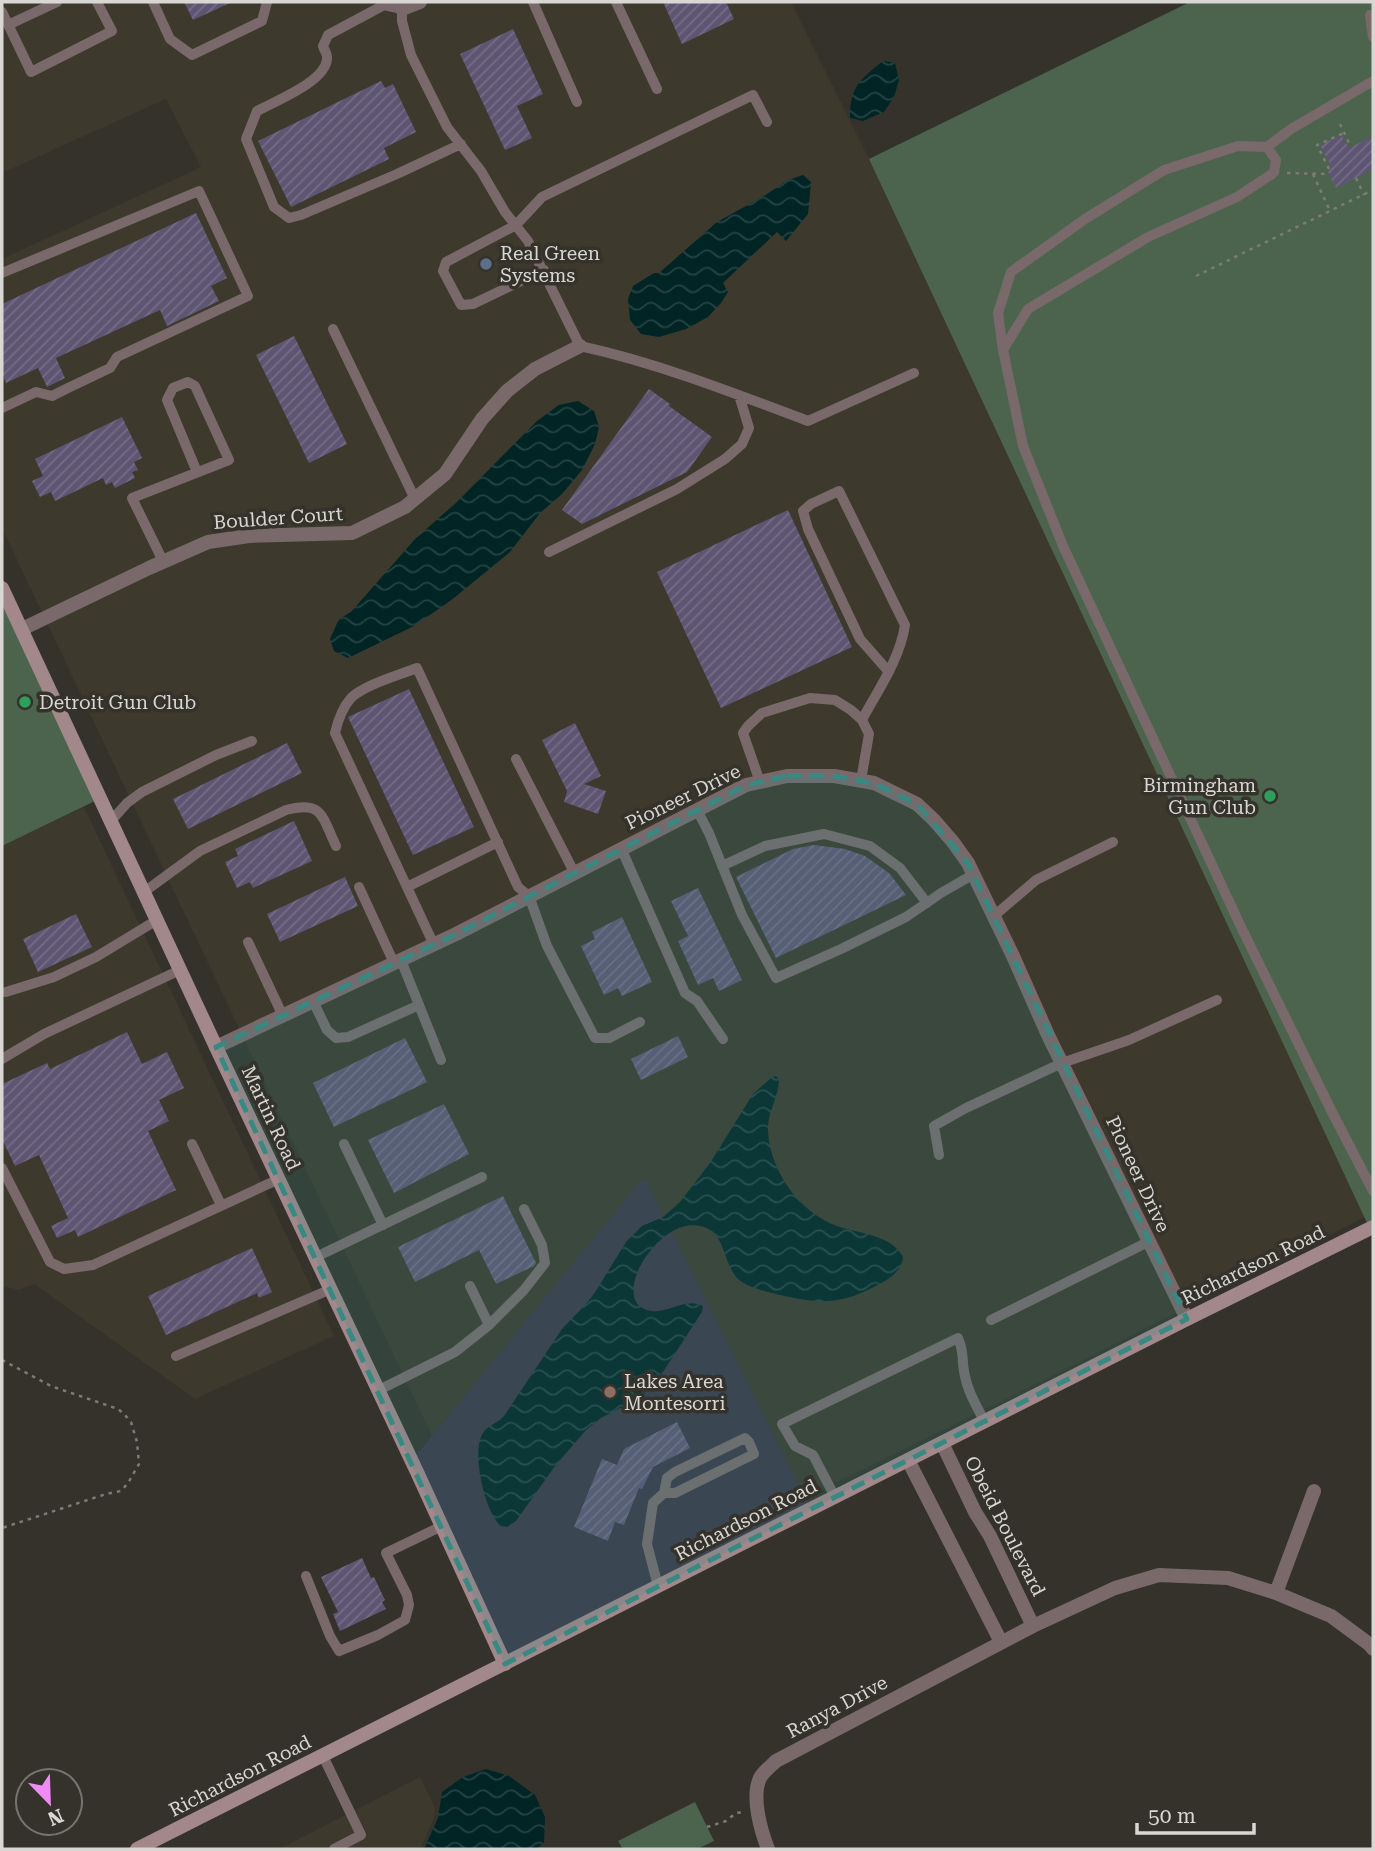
<svg xmlns="http://www.w3.org/2000/svg" width="1375" height="1851" viewBox="0 0 1375 1851" font-family="'Roboto Serif',serif">
<defs>
<pattern id="water-waves" width="16" height="10" patternUnits="userSpaceOnUse" patternTransform="scale(1.75)"><rect width="16" height="10" fill="#012425"/><path d="M0 5q4-4 8 0t8 0" fill="none" stroke="#254344"/></pattern>
<pattern id="building-hatch" width="6" height="6" patternUnits="userSpaceOnUse" patternTransform="scale(1.75)"><rect width="6" height="6" fill="#5e5573"/><path d="M-1 1l2-2M0 6l6-6M5 7l2-2" fill="none" stroke="#746d86"/></pattern>
</defs>
<rect width="100%" height="100%" fill="#34322b"/>
<path fill="#3d392c" d="M2 2H791L869 159 1365 1217 1004 1400 805 1498 644 1178 432 1436 2 528V259L201 167 166 99 2 173Z
M84 807 334 1336 195 1399 34 1284 19 1290 2 1286V846Z
M420 1777 435 1808 434 1819 420 1849H279Z"/>
<path fill="#3b3647" d="M644 1177 810 1507 505 1659 413 1459Z"/>
<path fill="#4c644e" d="M1190 2H1373V1222L1368 1225 869 159Z
M2 604 97 800 2 846Z
M695 1802 714 1841 697 1849H623L618 1841Z"/>
<path fill="url(#water-waves)" d="M883 61 895 63 899 80 894 97 884 112 863 121 850 118C850 86 860 80 883 61Z
M803 175 811 182 808 214 786 241 777 232 723 283 728 292 721 303 708 317 686 329 659 337 641 334 630 320 628 299 633 286 654 273H659L717 222 764 196 788 180Z
M578 401 594 411 599 427 595 444 582 470 562 494 540 513 510 552 449 602 412 627 348 658 334 651 330 639 339 619 351 612 416 538 457 502 537 421 559 405Z
M776 1076 779 1079C779 1097 767 1113 768 1131 770 1171 800 1213 837 1226 859 1234 891 1234 903 1257 902 1274 883 1282 870 1289 835 1307 809 1302 772 1293 761 1290 747 1287 738 1279 722 1262 726 1231 700 1226 661 1217 615 1289 641 1307 661 1321 683 1295 703 1306L702 1312 655 1384 634 1401 601 1418 586 1430 555 1466 516 1521 507 1527C502 1526 501 1527 498 1523 484 1507 471 1451 483 1433 487 1426 498 1423 504 1416L562 1329 584 1306 594 1294 626 1242 642 1226 663 1217 680 1202 710 1163 753 1094 772 1077Z
M486 1769 509 1776 535 1795 545 1817 544 1843 536 1849H424L438 1818 442 1792 463 1777Z"/>
<path fill="url(#building-hatch)" d="M184 2H232L193 20Z
M663 2H726L734 19 682 44Z
M513 29 543 94 517 106 532 138 505 150 460 54Z
M381 81 385 88 393 84 416 132 384 148 389 159 291 207 258 141Z
M1341 135 1349 148 1373 136V169L1336 188 1327 170 1332 168 1320 145Z
M196 213 227 278 211 286 219 301 167 326 160 310 56 358 65 378 47 387 38 368 6 383 2 373V304Z
M294 336 347 444 309 463 256 355Z
M649 389 670 404 669 406 712 437 687 472 582 524 562 510Z
M122 417 142 458 134 462 138 470 132 472 135 478 115 488 112 482 106 485 103 478 55 501 51 492 40 497 32 481 43 476 35 459Z
M788 510 852 647 721 708 657 572Z
M409 689 474 827 413 855 348 717Z
M575 723 601 776 584 784 606 791 598 814 564 802 567 791 542 740Z
M287 743 302 773 188 829 173 799Z
M294 821 312 861 253 888 250 882 237 888 225 862 238 856 235 849Z
M814 845 845 849 865 856 889 873 906 895 776 958 736 877 793 849Z
M345 877 358 906 280 942 267 914Z
M698 888 742 980 719 991 713 978 698 985 678 941 688 936 671 901Z
M76 914 92 947 38 972 23 939Z
M622 917 652 982 622 996 618 988 604 995 581 946 595 939 592 932Z
M127 1032 142 1064 167 1052 184 1088 159 1100 169 1121 148 1131 176 1190 78 1237 75 1230 57 1238 51 1226 68 1218 39 1155 15 1166 2 1139V1084L47 1063 50 1069Z
M678 1036 688 1057 641 1080 631 1059Z
M405 1038 427 1082 334 1127 313 1083Z
M444 1104 469 1154 394 1193 368 1140Z
M503 1196 536 1263 534 1266 496 1284 479 1250 415 1282 398 1247Z
M252 1248 272 1292 259 1298 257 1293 166 1335 148 1296Z
M677 1422 690 1448 653 1467 642 1489 639 1488 624 1525 615 1522 608 1541 574 1527 602 1459 617 1465 624 1449Z
M362 1558 371 1578 374 1577 385 1600 382 1602 386 1609 340 1631 333 1614 338 1612 321 1577Z"/>
<g fill="none" stroke-linecap="round" stroke-linejoin="round">
<path stroke="#7d7b75" stroke-width="2.5" stroke-dasharray="3.5 5" stroke-linecap="butt" d="M1340 124 1351 147
M1329 169 1317 145 1344 133
M1287 173 1329 174
M1313 174 1330 211
M1356 178 1364 195
M1196 276 1373 190
M2 1360 51 1386 118 1409 124 1414 131 1422 137 1442 139 1464 128 1483 121 1491 106 1494 2 1528
M707 1827 726 1821 736 1813 745 1812"/>
<path stroke="#7a696b" stroke-width="10" d="M153 2 170 39 192 55 262 21 267 2
M533 2 577 102
M616 2 657 89
M2 12 31 72 112 31 97 2
M1370 15 1373 37
M8 25 57 2
M461 144 397 174 301 215 289 218 274 207 246 139 257 111C275 101 328 81 327 57 327 53 324 50 323 46L328 35 384 5 402 9V21L411 55 447 127 481 171 505 212 528 241 580 346C658 363 734 393 808 421L914 373
M1267 147 1291 129 1373 81
M544 270 473 304 461 305 443 271 446 262 516 225 542 197 753 95 767 122
M2 273 199 191 248 296 117 357 110 368 68 388 52 396 36 392 2 408
M333 329 415 499
M1003 350 1028 309 1148 237 1237 197 1272 174 1274 172 1276 160 1267 147 1238 146 1164 170 1085 219 1011 272 998 313 1003 350 1023 446 1063 546 1242 929 1332 1112 1373 1191
M549 552 677 489 725 459 742 444 749 428 739 395
M163 561 132 498 229 460 195 386 188 382 173 388 167 400 197 472
M862 720C878 690 900 659 905 625L839 491 811 504 803 511 808 529 860 639 889 672
M516 759 574 872
M760 782 743 733 748 726 762 713 810 698 835 700 851 710 862 720 869 734 861 780
M697 810 709 833 742 915 776 978 841 949 906 917 941 893 974 874
M111 821 127 803 142 792 216 755 252 741
M621 848 685 993 697 1001 723 1039
M722 866 765 846 824 834 870 846 900 868 927 903
M359 887 394 963
M407 887 498 842
M144 892 200 851 286 810C323 800 322 817 336 846
M994 916 1036 880 1113 842
M248 942 283 1016
M434 945 335 733C338 720 342 708 351 698 364 685 399 675 417 668L518 887 529 896 547 946 595 1038H609L640 1022
M401 960 441 1060
M6 992 54 977 96 957 157 920
M313 1001 327 1030 336 1038 348 1037 419 1005
M2 1059 44 1034 180 970
M192 1144 221 1205
M344 1144 383 1225
M939 1155 934 1126 966 1108 1062 1063 1129 1040 1217 1000
M2 1168 50 1262 64 1269 93 1265 279 1179
M316 1257 482 1177
M470 1286 489 1325
M991 1320 1148 1242
M176 1356 331 1289
M379 1390 455 1352 489 1325 524 1290 545 1263 542 1245 524 1209
M835 1497 813 1455 795 1446 782 1424 958 1338C965 1353 961 1361 965 1376 968 1392 977 1407 985 1422
M306 1576 330 1636 339 1651 378 1635 405 1620 409 1605 407 1595 386 1553 442 1526
M658 1586 647 1544 653 1503 664 1493 667 1478 675 1472 745 1438 749 1442 754 1454 675 1493H664
M323 1756 361 1835 334 1849"/>
<path stroke="#7a696b" stroke-width="14" d="M402 9 420 2
M22 629 149 568 208 542 249 536 352 533 405 507 445 474 482 419 507 391 535 369 580 346
M216 1047 456 934 746 785 787 776H834L874 783 917 804 934 820 953 842 968 863 1013 956 1048 1035 1187 1319
M942 1443 975 1512 990 1536 1033 1626
M908 1460 1001 1642
M1276 1593 1314 1491
M768 1849C761 1831 751 1797 760 1778 763 1772 771 1766 776 1761L1033 1626 1115 1588 1159 1575 1228 1578 1276 1593 1331 1616 1369 1644 1373 1649"/>
<path stroke="#a3888b" stroke-width="14" d="M2 588 216 1047 417 1472 505 1664
M137 1849 1187 1319 1373 1227"/>
</g>
<path fill="#378982" fill-opacity="0.2" stroke="#378982" stroke-width="5" stroke-dasharray="14 9" stroke-linejoin="round" d="M787 776H834L874 783 917 804 968 863 1187 1319 505 1664 216 1047 456 934 746 785Z"/>
<circle fill="#5c6f8a" stroke="#34322b" stroke-width="2.5" cx="486" cy="264" r="7"/>
<g fill="#2e9e5b" stroke="#34322b" stroke-width="2.5">
<circle cx="25" cy="702" r="7"/>
<circle cx="1270" cy="796" r="7"/>
</g>
<circle fill="#8d6e63" stroke="#34322b" stroke-width="2.5" cx="610" cy="1392" r="7"/>
<g text-anchor="middle" dominant-baseline="central" stroke-width="7" stroke-linejoin="round" paint-order="stroke">
<g font-size="19" fill="#d9d7d3" stroke="#34322b" text-anchor="start">
<text x="500" y="253">Real Green<tspan x="500" dy="22">Systems</tspan></text>
<text x="39" y="702">Detroit Gun Club</text>
<text x="1256" y="785" text-anchor="end">Birmingham<tspan x="1256" dy="22">Gun Club</tspan></text>
<text x="624" y="1381">Lakes Area<tspan x="624" dy="22">Montesorri</tspan></text>
</g>
<g font-size="19" fill="#d9d7d3" stroke="#34322b">
<text transform="translate(278 518) rotate(-4)">Boulder Court</text>
<text transform="translate(683 797) rotate(-26)">Pioneer Drive</text>
<text transform="translate(271 1118) rotate(65)">Martin Road</text>
<text transform="translate(1138 1174) rotate(65)">Pioneer Drive</text>
<text transform="translate(1253 1265) rotate(-26)">Richardson Road</text>
<text transform="translate(746 1520) rotate(-27)">Richardson Road</text>
<text transform="translate(1005 1526) rotate(63)">Obeid Boulevard</text>
<text transform="translate(837 1707) rotate(-28)">Ranya Drive</text>
<text transform="translate(240 1776) rotate(-27)">Richardson Road</text>
</g>
</g>
<rect width="1375" height="1851" fill="none" stroke="#d9d7d3" stroke-width="7"/>
<g transform="translate(49 1802) rotate(157)"><circle r="33" fill="#34322b" stroke="#76746e" stroke-width="2"/>
<path d="M0-5L12 26L0 18L-12 26Z" fill="#f08bf6"/>
<text y="-10" font-size="19" font-weight="bold" text-anchor="middle" fill="#d9d7d3">N</text>
</g>
<path d="M1137 1823v10h117v-10" fill="none" stroke="#d9d7d3" stroke-width="3.5"/>
<text x="1148" y="1823" font-size="21" fill="#d9d7d3" stroke="#34322b" stroke-width="5" paint-order="stroke">50 m</text>
</svg>
